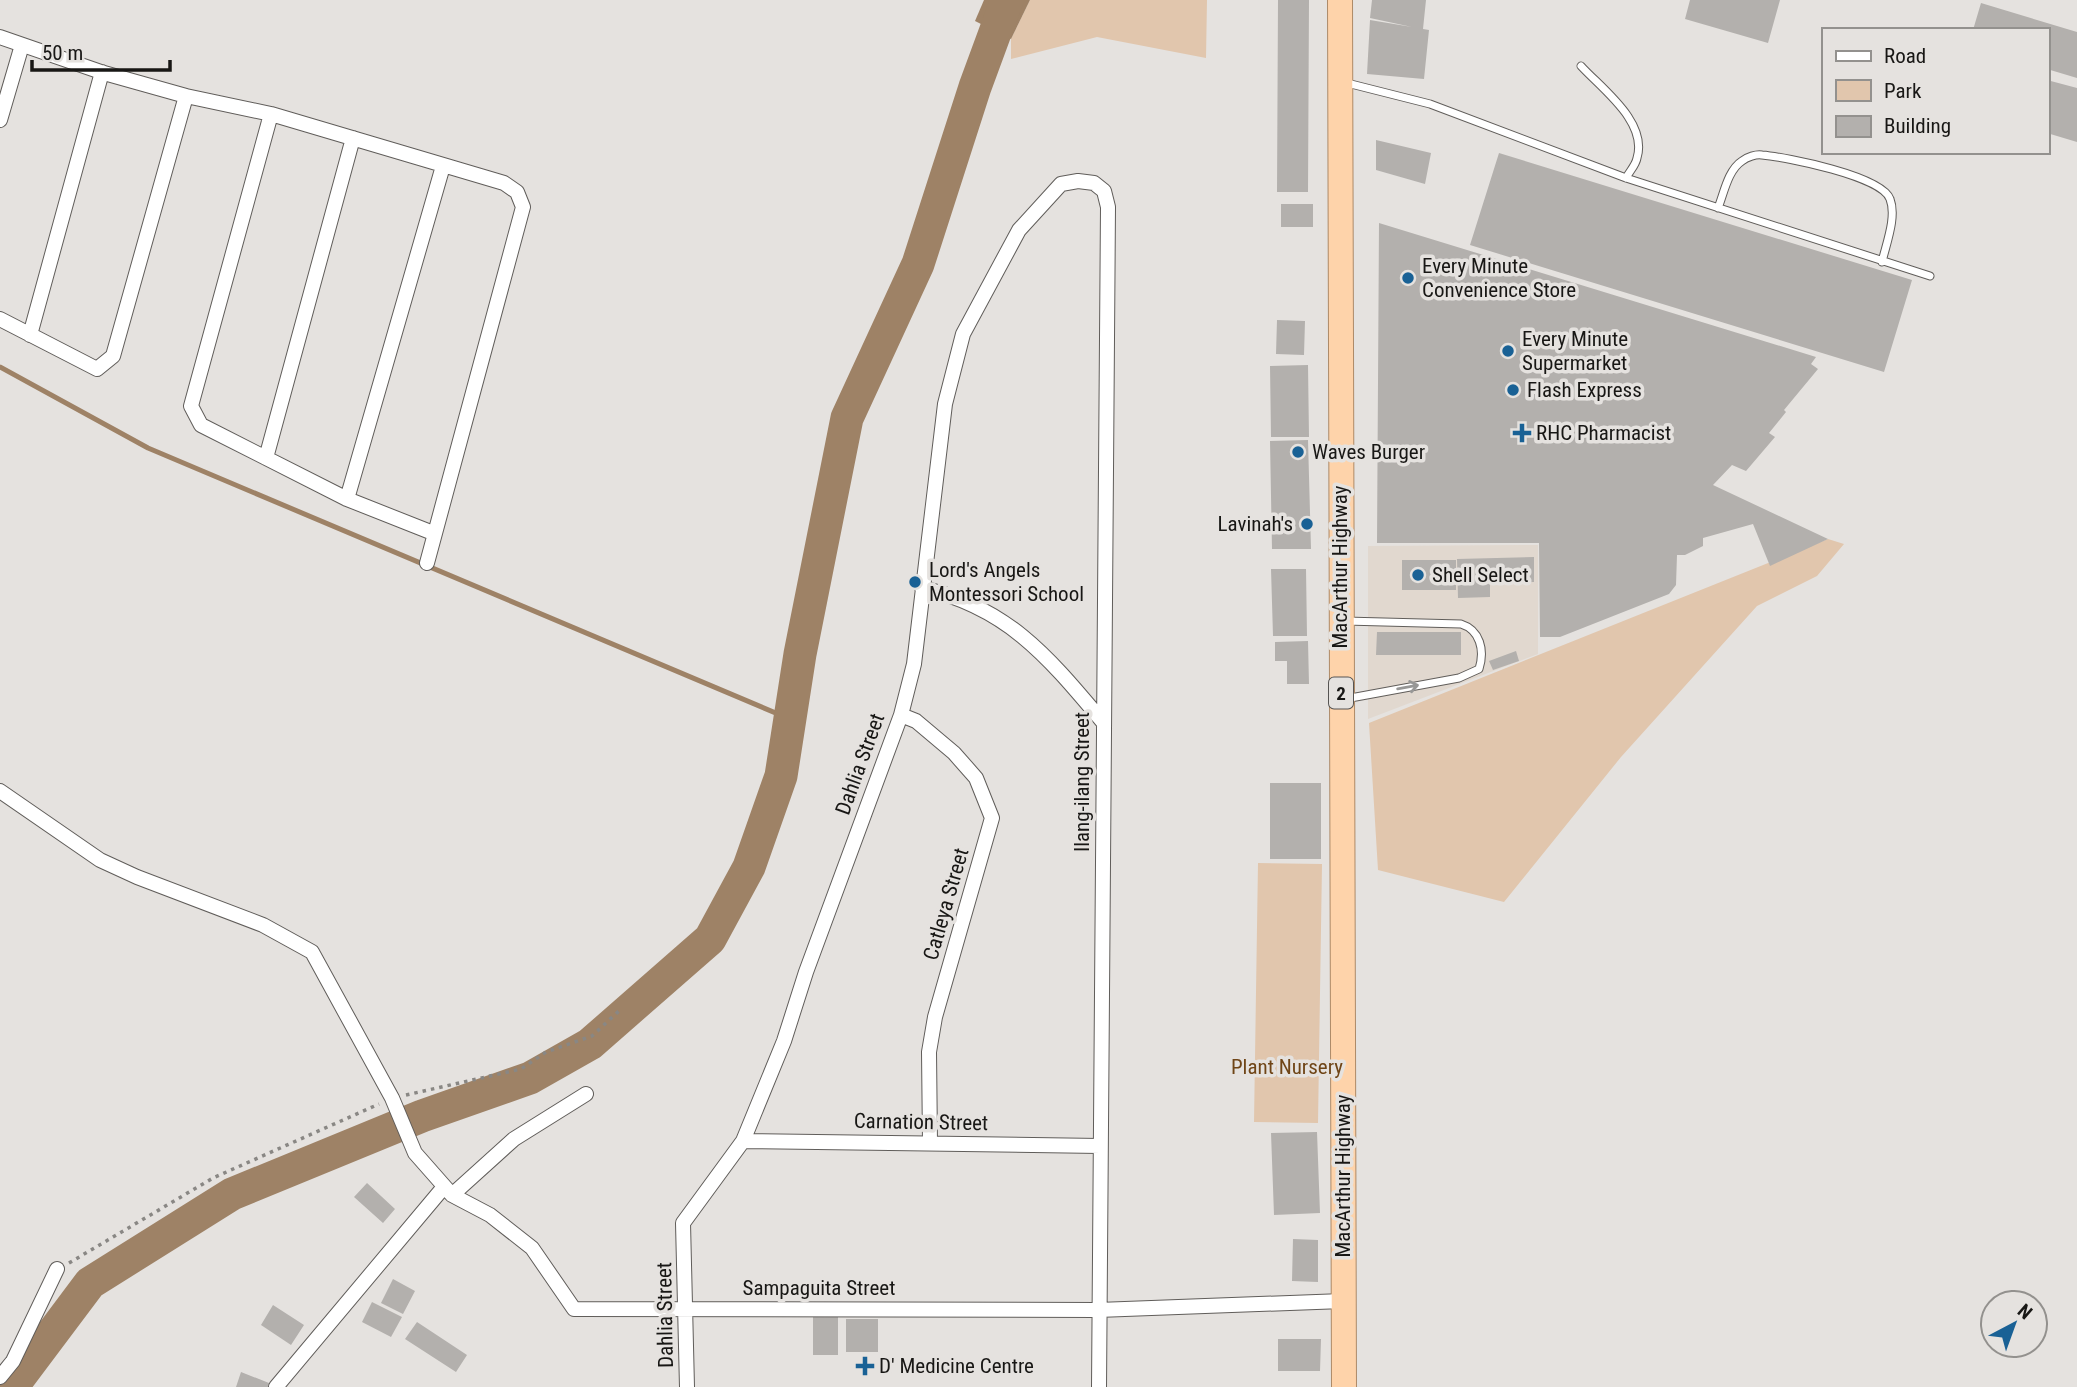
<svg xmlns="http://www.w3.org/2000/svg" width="2077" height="1387" viewBox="0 0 2077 1387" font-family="'Roboto Condensed',sans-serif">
<rect width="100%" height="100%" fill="#e5e2df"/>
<path fill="#e1d8cf" d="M1538 545V654L1368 719V546Z"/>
<path fill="#e1c6ad" d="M1030 0H1207L1206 58 1097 37 1011 59V39Z
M1828 539 1844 544 1817 576 1757 606 1621 757 1504 902 1378 870 1369 723Z
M1258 863 1322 864 1318 1123 1254 1122Z"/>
<path fill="#9e8266" d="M984 0H1030L1011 39 975 21Z"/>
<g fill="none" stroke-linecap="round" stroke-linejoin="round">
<path stroke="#9e8266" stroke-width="5" d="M0 367 148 448 790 719"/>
<path stroke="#9e8266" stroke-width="33" d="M12 1387 90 1283 232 1194 422 1116 530 1078 590 1044 710 939 749 867 781 776 800 654 847 418 918 264 975 87 1007 0"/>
</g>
<path fill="#b3b0ad" d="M1278 0H1309L1308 192H1277Z
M1372 0H1426L1423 29 1429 30 1424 79 1367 74 1370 20 1412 27 1370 18Z
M1690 0H1780L1768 43 1685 19Z
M1981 3 2077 32V78L2047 69V30H1973Z
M2047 80 2077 88V142L2047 133Z
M1376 140 1431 153 1425 184 1376 170Z
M1499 153 1912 280 1884 372 1470 245Z
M1281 204H1313V227H1281Z
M1379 223 1816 357 1811 364 1818 369 1784 410 1786 412 1769 433 1775 437 1746 471 1732 465 1713 485 1828 539 1770 566 1753 524 1703 538V546L1685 555H1677L1676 585 1669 594 1560 637H1540L1539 543H1377Z
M1277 320 1305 321 1304 355 1276 354Z
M1308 365 1309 437H1271L1270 366Z
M1308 440 1311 549H1272L1270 441Z
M1534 557V582L1490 583V597L1458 598 1457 559Z
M1402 560H1456V590H1402Z
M1271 569H1306L1307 636H1273Z
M1377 632H1461V655H1376Z
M1308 641 1309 684H1287V661H1275V642Z
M1516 651 1519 661 1493 670 1489 661Z
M1270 783H1321V859H1270Z
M1317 1132 1320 1213 1274 1215 1271 1133Z
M367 1183 395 1209 383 1223 354 1197Z
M1293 1239 1318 1240V1282L1292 1281Z
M393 1279 415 1291 403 1314 381 1303Z
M372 1302 402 1317 391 1337 362 1322Z
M273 1305 304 1325 291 1345 261 1325Z
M813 1317H838V1355H813Z
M846 1319H878V1352H846Z
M417 1322 467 1355 456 1372 405 1339Z
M1278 1339H1321L1320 1371H1278Z
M241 1372 269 1383 268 1387H236Z"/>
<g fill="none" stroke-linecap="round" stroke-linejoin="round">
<g stroke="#605d5a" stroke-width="9">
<path id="service" d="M1581 66C1602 89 1648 122 1637 158 1636 165 1629 172 1626 178
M1343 82 1430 104 1626 178 1930 276
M1718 208C1724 193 1728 170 1742 161 1747 157 1756 154 1762 155 1786 157 1882 176 1890 199 1897 217 1886 244 1882 262
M1345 699 1459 678 1479 669C1485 650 1480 630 1461 624L1345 621"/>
</g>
<g stroke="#605d5a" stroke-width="16">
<path id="minor" d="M0 37 104 73 186 96 271 114 504 183 517 192 523 207 427 563
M271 114 191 406 201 425 347 499 433 533
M0 120 22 45
M0 319 97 369 113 356 186 96
M30 335 102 72
M266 458 353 138
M347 499 443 166
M922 588C1008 607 1049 658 1103 722
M901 715 916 721 954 753 976 778 992 818 935 1017 929 1052 930 1143
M0 791 100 860 137 877 263 925 312 952 392 1098 415 1153 452 1195 490 1215 532 1248 574 1309 1098 1310 1343 1301
M743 1141 1100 1146
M452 1195 514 1139 586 1094
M0 1377 13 1361 57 1269
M276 1387 443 1188
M687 1387 683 1223 743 1141 784 1041 806 972 901 715 914 664 945 404 963 334 1019 230 1061 184 1078 181 1094 183 1104 191 1108 207 1099 1387"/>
</g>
<g stroke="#ad8a68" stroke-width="26">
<path id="trunk" d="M1340 0 1344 1387"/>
</g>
<path stroke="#898784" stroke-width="3.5" stroke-dasharray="3.5 5" stroke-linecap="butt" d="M406 1095 521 1069 546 1052 592 1036 621 1009
M69 1263 213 1178 379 1104"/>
<use href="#service" stroke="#fff" stroke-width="7"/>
<use href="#minor" stroke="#fff" stroke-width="14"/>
<use href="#trunk" stroke="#fed3aa" stroke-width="24"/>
</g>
<defs><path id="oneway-shaft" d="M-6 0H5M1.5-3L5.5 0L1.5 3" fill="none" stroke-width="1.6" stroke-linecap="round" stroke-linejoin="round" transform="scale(1.75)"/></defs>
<use stroke="#979796" href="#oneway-shaft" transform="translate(1408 687) rotate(-10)"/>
<g fill="#196195" stroke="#e5e2df" stroke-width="2.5">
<circle cx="1408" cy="278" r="7"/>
<circle cx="1508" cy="351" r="7"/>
<circle cx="1513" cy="390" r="7"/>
<path d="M1518.5 422.5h7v7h7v7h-7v7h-7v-7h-7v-7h7z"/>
<circle cx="1298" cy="452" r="7"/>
<circle cx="1307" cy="524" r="7"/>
<circle cx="1418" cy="575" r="7"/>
<circle cx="915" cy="582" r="7"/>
<path d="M861.5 1355.5h7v7h7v7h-7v7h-7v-7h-7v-7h7z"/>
</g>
<g text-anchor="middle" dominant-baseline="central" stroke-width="7" stroke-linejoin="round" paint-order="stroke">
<rect fill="#e5e2df" stroke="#565452" stroke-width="2" x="1329" y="677.5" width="24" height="31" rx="5"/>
<g font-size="19" font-weight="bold" fill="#181715">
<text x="1341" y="693">2</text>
</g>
<g font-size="21" fill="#181715" stroke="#e5e2df" text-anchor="start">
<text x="1422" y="266">Every Minute<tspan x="1422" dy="24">Convenience Store</tspan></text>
<text x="1522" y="339">Every Minute<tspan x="1522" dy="24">Supermarket</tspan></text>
<text x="1527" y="390">Flash Express</text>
<text x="1536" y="433">RHC Pharmacist</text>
<text x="1312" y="452">Waves Burger</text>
<text x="1293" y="524" text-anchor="end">Lavinah's</text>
<text x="929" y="570">Lord's Angels<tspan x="929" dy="24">Montessori School</tspan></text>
<text x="1432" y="575">Shell Select</text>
<text x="879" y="1366">D' Medicine Centre</text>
</g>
<g font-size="21" fill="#181715" stroke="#e5e2df">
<text transform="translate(1340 567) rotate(-90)">MacArthur Highway</text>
<text transform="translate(860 764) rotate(-70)">Dahlia Street</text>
<text transform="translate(1082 782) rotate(-90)">Ilang-ilang Street</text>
<text transform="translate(946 904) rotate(-74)">Catleya Street</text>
<text transform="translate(921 1122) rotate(1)">Carnation Street</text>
<text transform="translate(1343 1176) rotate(-90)">MacArthur Highway</text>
<text x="819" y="1288">Sampaguita Street</text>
<text transform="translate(665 1315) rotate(-91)">Dahlia Street</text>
</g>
<g font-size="21" fill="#6f4517" stroke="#e5e2df">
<text x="1287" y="1067">Plant Nursery</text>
</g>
</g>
<rect x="1822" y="28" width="228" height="126" fill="#e5e2df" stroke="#93918e" stroke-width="2"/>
<rect x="1836" y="51" width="35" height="10" fill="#ffffff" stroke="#93918e" stroke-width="2"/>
<text x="1884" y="63" font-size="21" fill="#181715">Road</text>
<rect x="1836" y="80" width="35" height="21" fill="#e1c6ad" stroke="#93918e" stroke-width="2"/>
<text x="1884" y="98" font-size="21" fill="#181715">Park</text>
<rect x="1836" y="116" width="35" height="21" fill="#b3b0ad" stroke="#93918e" stroke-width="2"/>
<text x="1884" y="133" font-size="21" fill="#181715">Building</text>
<g transform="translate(2014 1324) rotate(41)"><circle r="33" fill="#e5e2df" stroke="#93918e" stroke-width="2"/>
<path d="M0-5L12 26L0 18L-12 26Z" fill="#196195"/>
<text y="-10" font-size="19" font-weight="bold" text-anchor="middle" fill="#181715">N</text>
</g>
<path d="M32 60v10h138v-10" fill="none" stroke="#181715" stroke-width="3.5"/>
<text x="42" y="60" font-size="21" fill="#181715" stroke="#e5e2df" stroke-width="5" paint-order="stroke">50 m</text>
</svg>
